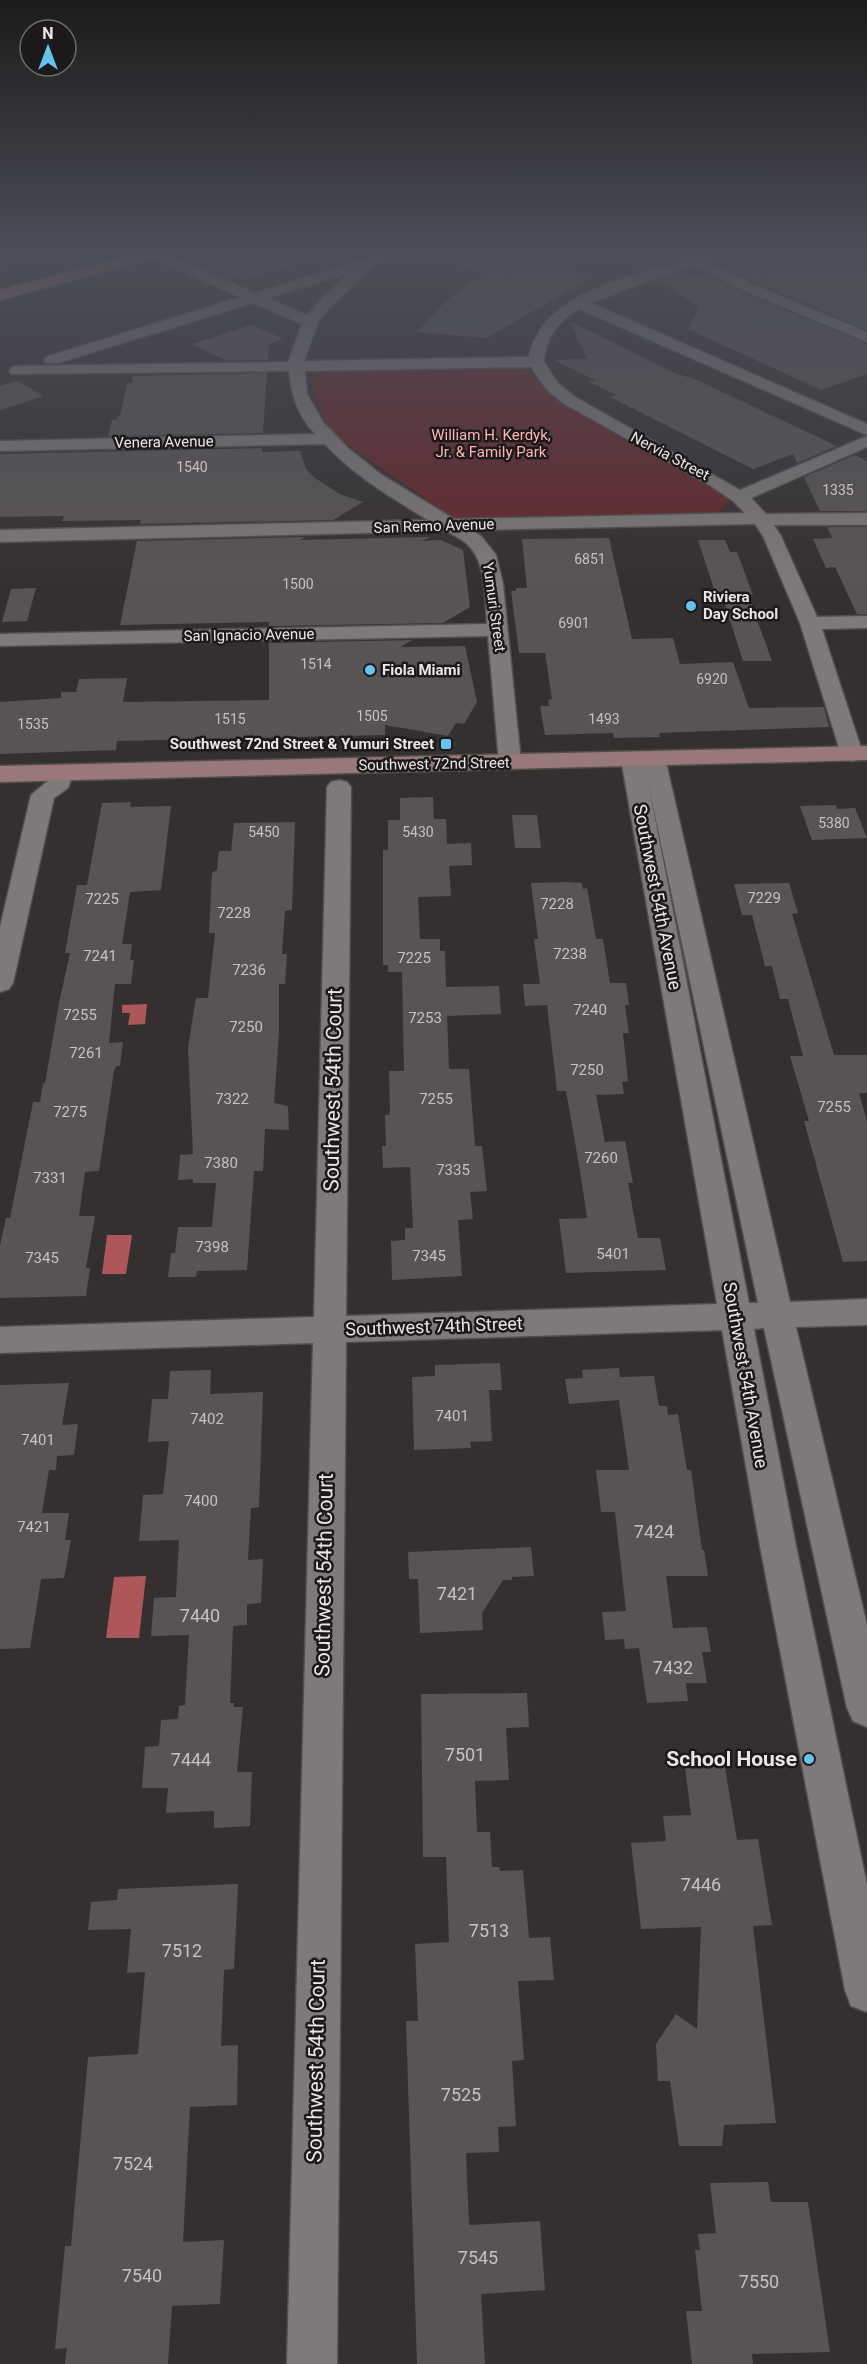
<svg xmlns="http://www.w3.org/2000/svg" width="867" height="2364" viewBox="0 0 867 2364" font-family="Roboto,sans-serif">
<rect width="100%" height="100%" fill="#353030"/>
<path fill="#66262a" d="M505 366 527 369 560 402 704 480 727 495 730 501 717 514 456 520 344 442 327 426 312 387 313 377 325 372Z"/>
<path fill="#ad575a" d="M147 1004 145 1024 128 1025 130 1013H122V1005Z
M107 1235H132L126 1274H102Z
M146 1576 139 1638H106L114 1577Z"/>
<path fill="#595454" d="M179 253H311L312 259 241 280Z
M435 253H527L593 277 486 338 417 332 446 301 483 274 434 255Z
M790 253H850L867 263V330L728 270Z
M631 256 661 265 642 270 628 261Z
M684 272 701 277 707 275 739 291 867 344V374L821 390 688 329 699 307 658 280Z
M570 321 672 372 697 380 837 446 797 463 793 454 753 469 610 397 617 395 589 382 595 380 554 360 587 359Z
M251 325 284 339 267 345 269 346 268 360 227 361 192 344Z
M267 373 263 433 108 436 112 420H117L121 412 127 383H132L133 376Z
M17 381 44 396 0 410V386Z
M262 448V452L300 451 306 469 315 478 340 494 363 502 333 520 140 524 141 520 62 521 64 516 0 517V454Z
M855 455 867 461V511H820L804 477Z
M827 527H867V614H857L835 567 826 568 813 539 832 538Z
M305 537 300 540 430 537 422 541 441 540 463 550 470 607 443 623 269 626V622L120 625 137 541Z
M609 538 632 639 673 638 680 664 733 662 749 708 824 707 829 727 659 733 660 737 614 738 613 733 545 735 540 706H549L548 700 552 699 545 653H519L511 591H516V588H527L522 539Z
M698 540H725L730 552H737L753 595H748L772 661H743L722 595H716Z
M36 588 27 621 2 622 11 589Z
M413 640 400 647 465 646 477 702 464 724 456 723 448 736 385 725V735L117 741 116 750 0 754V702L61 698V692H76L79 679 127 678 123 702 269 700V643Z
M433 797 434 819H446L447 844 471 843 472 865 449 866 451 896 418 897 420 939H440V951H445L446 987 499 986 501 1014 447 1016 449 1069H469L475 1146H482L487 1191 470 1192 473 1219 458 1220 462 1276 392 1280 391 1241 405 1240V1228H413L410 1167 383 1168 382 1146H386L385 1115H389L390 1109 389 1071H404L402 972H388V965H383V850H388V820H400V798Z
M131 802 130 807 171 806 161 890 130 892 122 944H132L130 960H134L131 984H115L109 1043 123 1042 120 1066H116L114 1071 99 1171 85 1172 79 1216H95L86 1268H90L86 1296 0 1298V1245L6 1218H10L33 1102H40L43 1083H45L59 1003 70 953H65L77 885H87L102 803Z
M836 805 837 809 855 808 867 838 812 840 800 806Z
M512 815H537L541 848H515Z
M295 822 292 910 285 911 282 954H287L285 984H279V1032L274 1103 288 1106 289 1130 265 1129 263 1171H254L247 1270 197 1271 196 1277H168L171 1253H175L178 1227H212L216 1183H193V1179L178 1180 180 1155 193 1154 188 1048 196 998H208L215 933H209L212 873 217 870 219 851H231L234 823Z
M569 882 582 883 583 889 587 888 596 939H603L610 983H626L629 1005H625L629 1033H623L628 1081 622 1082 624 1094 596 1095 605 1142 625 1141 633 1183H628L638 1238H660L666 1270 566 1273 559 1219 587 1218 580 1171 566 1091H557L547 1005 525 1006 523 984H540L534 939H538L531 883Z
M789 883 798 913 792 914 834 1055H867V1093H859L867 1121V1261L843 1262 804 1121H809L790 1056H803L788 999H780L772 966H765L752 915H742L734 884Z
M500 1363 502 1390H489L492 1441 470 1442 471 1448 414 1450 412 1377 435 1376V1365Z
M619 1368 620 1377 654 1376 659 1406H667L668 1415 678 1414 687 1470H691L702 1550H704L708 1576H666L673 1628 707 1627 711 1652H702L707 1683H686L688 1701 647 1703 639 1648 625 1649 624 1639 605 1640 602 1612 626 1611 615 1512H601L596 1470H629L619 1400 569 1404 565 1379 583 1378 582 1370Z
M211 1370 210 1394 263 1392 259 1507 251 1508 248 1560 263 1559 261 1603 247 1604V1625L233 1626 230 1703H234V1707H243L237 1772H252L250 1826 214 1828V1811L166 1813 168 1788H142L145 1747 159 1746 161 1720 178 1719 179 1706 185 1705 189 1635 151 1636 154 1598 176 1597 179 1540 139 1541 143 1495 163 1494 169 1441 148 1442 152 1399H168L170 1371Z
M69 1383 62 1425 78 1424 74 1455 57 1456 56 1470H49L42 1513H69L65 1540H71L64 1578 41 1579 30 1648 0 1649V1385Z
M531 1547 534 1576 512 1577V1580H503L482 1613 483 1630 420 1633 418 1579H409L408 1552Z
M527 1693 529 1727 506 1728 509 1780 475 1781 477 1832H490L492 1867H499L500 1871 523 1870 529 1938 550 1937 554 1980 518 1981 524 2060 512 2061 516 2126 498 2127 499 2152 466 2153 469 2225 540 2221 545 2290 481 2294 485 2364H417L406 2021H418L415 1944 449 1942 446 1857H423L421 1694Z
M725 1767 737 1840 758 1839 772 1925 753 1926 776 2123 724 2125 722 2146H679L670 2081H658L656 2044 676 2014 697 2029 701 1927 641 1929 631 1843 666 1841 663 1816 691 1815 685 1768Z
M238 1884 234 1969 224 1970 221 2046 238 2045 237 2105 190 2107 183 2242 224 2240 220 2304 172 2306 168 2364H65L67 2348 55 2349 65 2246H71L88 2057 138 2054 145 1972 127 1973 131 1929 88 1930 91 1902 117 1900 118 1889Z
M768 2182 771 2202H808L830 2352 752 2354 753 2364H692L686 2311H702L695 2250H700L698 2234 716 2233 710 2183Z"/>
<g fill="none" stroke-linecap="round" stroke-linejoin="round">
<g stroke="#524e4e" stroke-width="3">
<path id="minor" d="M147 253H162L255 293 385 253H406L404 256 376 264 329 308 318 322 304 361 529 357C541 293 629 277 683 261L679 257 686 253C702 256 716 253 734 253L732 256 708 262 750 283 867 332V342L862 340 740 289 694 266 643 283 591 303 867 424V435L579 309C558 320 546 338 544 362L558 383 575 397 740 490 867 436V447L751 498 766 514 867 513V525H774L781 536 817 617 867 616V628L822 629 863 754 860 759 852 761 844 759 841 754 800 623 763 536 755 524 471 530 481 536 496 555 503 584 521 762 518 767 510 769 502 767 499 762 488 636 0 646V634L487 624C485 600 487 560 466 543 460 538 453 535 446 531L0 542V530L428 520C392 498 354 476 325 444L0 451V441L315 434C298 416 291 395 289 371L11 374 9 371 11 368 17 366 288 362 302 324 253 303 58 363H46L44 360 46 357 240 297 148 257ZM352 272 326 294 307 315 268 298ZM531 367 546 389 563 403 711 486 733 501 745 513 454 519 382 475 349 449 323 422 307 394 305 371Z
M654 751 662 753 665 758 790 1302 867 1299V1325L796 1327 867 1625V1727L853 1721 847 1708 764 1328 754 1329 796 1546 867 1885V2012L851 2006 845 1990 760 1546 722 1330 346 1342 337 2364H287L313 1343 0 1353V1327L314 1317 327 787 331 782 339 780 347 782 351 787 346 1316 717 1304 621 759 624 754 632 752 640 754 643 758 646 753ZM648 782 758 1303H749Z
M63 765 71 767 74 772 68 788 54 798 13 983 9 989 0 992V927L31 795 49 780 55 767Z"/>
</g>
<g stroke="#524e4e" stroke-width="3">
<path id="secondary" d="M867 746V760L0 782V766Z"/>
</g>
<g stroke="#524e4e" stroke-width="3">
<path id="trunk" d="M139 253H164L161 256 0 300V290Z"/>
</g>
<use href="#minor" fill="#7f7a79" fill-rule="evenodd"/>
<use href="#secondary" fill="#987878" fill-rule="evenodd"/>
<use href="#trunk" fill="#c27576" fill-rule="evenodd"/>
<path stroke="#948f8f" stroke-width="2" stroke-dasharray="4.5 2" stroke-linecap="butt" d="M0 265 45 253"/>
</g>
<linearGradient id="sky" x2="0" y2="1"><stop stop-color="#1d1a1a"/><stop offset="0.43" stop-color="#4b4e59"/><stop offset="1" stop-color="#4b4e59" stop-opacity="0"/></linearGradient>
<rect width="867" height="584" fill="url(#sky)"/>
<g fill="#66c4ef" stroke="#1b1919" stroke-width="2">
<circle cx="691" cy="606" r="6"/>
<circle cx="370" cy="670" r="6"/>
<rect x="440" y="738" width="12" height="12" rx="3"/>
<circle cx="809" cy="1759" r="6"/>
</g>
<g text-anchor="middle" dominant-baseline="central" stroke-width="5" stroke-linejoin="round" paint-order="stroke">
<g font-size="14" fill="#c6c2c2">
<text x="192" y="467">1540</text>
<text x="838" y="490">1335</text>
<text x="590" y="559">6851</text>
<text x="298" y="584">1500</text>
<text x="574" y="623">6901</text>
<text x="316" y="664">1514</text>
<text x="712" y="679">6920</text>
<text x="372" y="716">1505</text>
<text x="230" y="719">1515</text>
<text x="604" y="719">1493</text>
<text x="33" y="724">1535</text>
<text x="834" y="823">5380</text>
<text x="264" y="832">5450</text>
<text x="418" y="832">5430</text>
</g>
<g font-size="15" fill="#fdb4b4" stroke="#1b1919">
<text x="491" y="435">William H. Kerdyk,<tspan x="491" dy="17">Jr. &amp; Family Park</tspan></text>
</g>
<g font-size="15" fill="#eae6e6" stroke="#1b1919">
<text transform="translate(164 442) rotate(-1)">Venera Avenue</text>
<text transform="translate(670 456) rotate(28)">Nervia Street</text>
<text transform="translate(434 526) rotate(-2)">San Remo Avenue</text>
<text transform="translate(494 607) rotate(82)">Yumuri Street</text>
<text transform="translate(249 635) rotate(-1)">San Ignacio Avenue</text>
<text transform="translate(434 764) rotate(-1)">Southwest 72nd Street</text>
</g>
<g font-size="15" font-weight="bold" fill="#eae6e6" stroke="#1b1919" text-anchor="start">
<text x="703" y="597">Riviera<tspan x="703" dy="17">Day School</tspan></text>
<text x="382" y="670">Fiola Miami</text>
<text x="434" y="744" text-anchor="end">Southwest 72nd Street &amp; Yumuri Street</text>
</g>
<g font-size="15" fill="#c6c2c2">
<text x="764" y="898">7229</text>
<text x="102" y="899">7225</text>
<text x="557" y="904">7228</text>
<text x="234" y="913">7228</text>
<text x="570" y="954">7238</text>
<text x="100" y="956">7241</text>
<text x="414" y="958">7225</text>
<text x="249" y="970">7236</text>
<text x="590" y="1010">7240</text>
<text x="80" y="1015">7255</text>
<text x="425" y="1018">7253</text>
<text x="246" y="1027">7250</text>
<text x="86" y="1053">7261</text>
<text x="587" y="1070">7250</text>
<text x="232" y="1099">7322</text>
<text x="436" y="1099">7255</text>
<text x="834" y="1107">7255</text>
<text x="70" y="1112">7275</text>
<text x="601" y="1158">7260</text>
<text x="221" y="1163">7380</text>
<text x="453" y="1170">7335</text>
<text x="50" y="1178">7331</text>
<text x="212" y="1247">7398</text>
<text x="613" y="1254">5401</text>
<text x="429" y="1256">7345</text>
<text x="42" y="1258">7345</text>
<text x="452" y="1416">7401</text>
<text x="207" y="1419">7402</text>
<text x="38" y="1440">7401</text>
<text x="201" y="1501">7400</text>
<text x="34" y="1527">7421</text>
</g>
<g font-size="18" fill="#eae6e6" stroke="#1b1919">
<text transform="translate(658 897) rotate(79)">Southwest 54th Avenue</text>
<text transform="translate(434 1326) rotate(-2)">Southwest 74th Street</text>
<text transform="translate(746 1375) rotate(80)">Southwest 54th Avenue</text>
</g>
<g font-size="18" fill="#c6c2c2">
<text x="654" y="1531">7424</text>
<text x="457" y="1593">7421</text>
<text x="200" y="1615">7440</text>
<text x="673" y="1667">7432</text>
<text x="465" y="1754">7501</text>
<text x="191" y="1759">7444</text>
<text x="701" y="1884">7446</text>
<text x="489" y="1930">7513</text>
<text x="182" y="1950">7512</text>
<text x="461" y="2094">7525</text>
<text x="133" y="2163">7524</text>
<text x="478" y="2257">7545</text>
<text x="142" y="2275">7540</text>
<text x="759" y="2281">7550</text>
</g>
<g font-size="21" fill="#eae6e6" stroke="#1b1919">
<text transform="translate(333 1090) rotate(-89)">Southwest 54th Court</text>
<text transform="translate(324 1575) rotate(-89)">Southwest 54th Court</text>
<text transform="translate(316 2061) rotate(-89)">Southwest 54th Court</text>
</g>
<g font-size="21" font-weight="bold" fill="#eae6e6" stroke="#1b1919" text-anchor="end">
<text x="797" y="1759">School House</text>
</g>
</g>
<g transform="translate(48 48)"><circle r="28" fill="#1b1919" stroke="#6e6b6b" stroke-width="1.5"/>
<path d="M0-4.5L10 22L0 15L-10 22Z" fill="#66c4ef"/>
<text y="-9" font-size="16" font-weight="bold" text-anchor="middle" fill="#eae6e6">N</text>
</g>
</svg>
